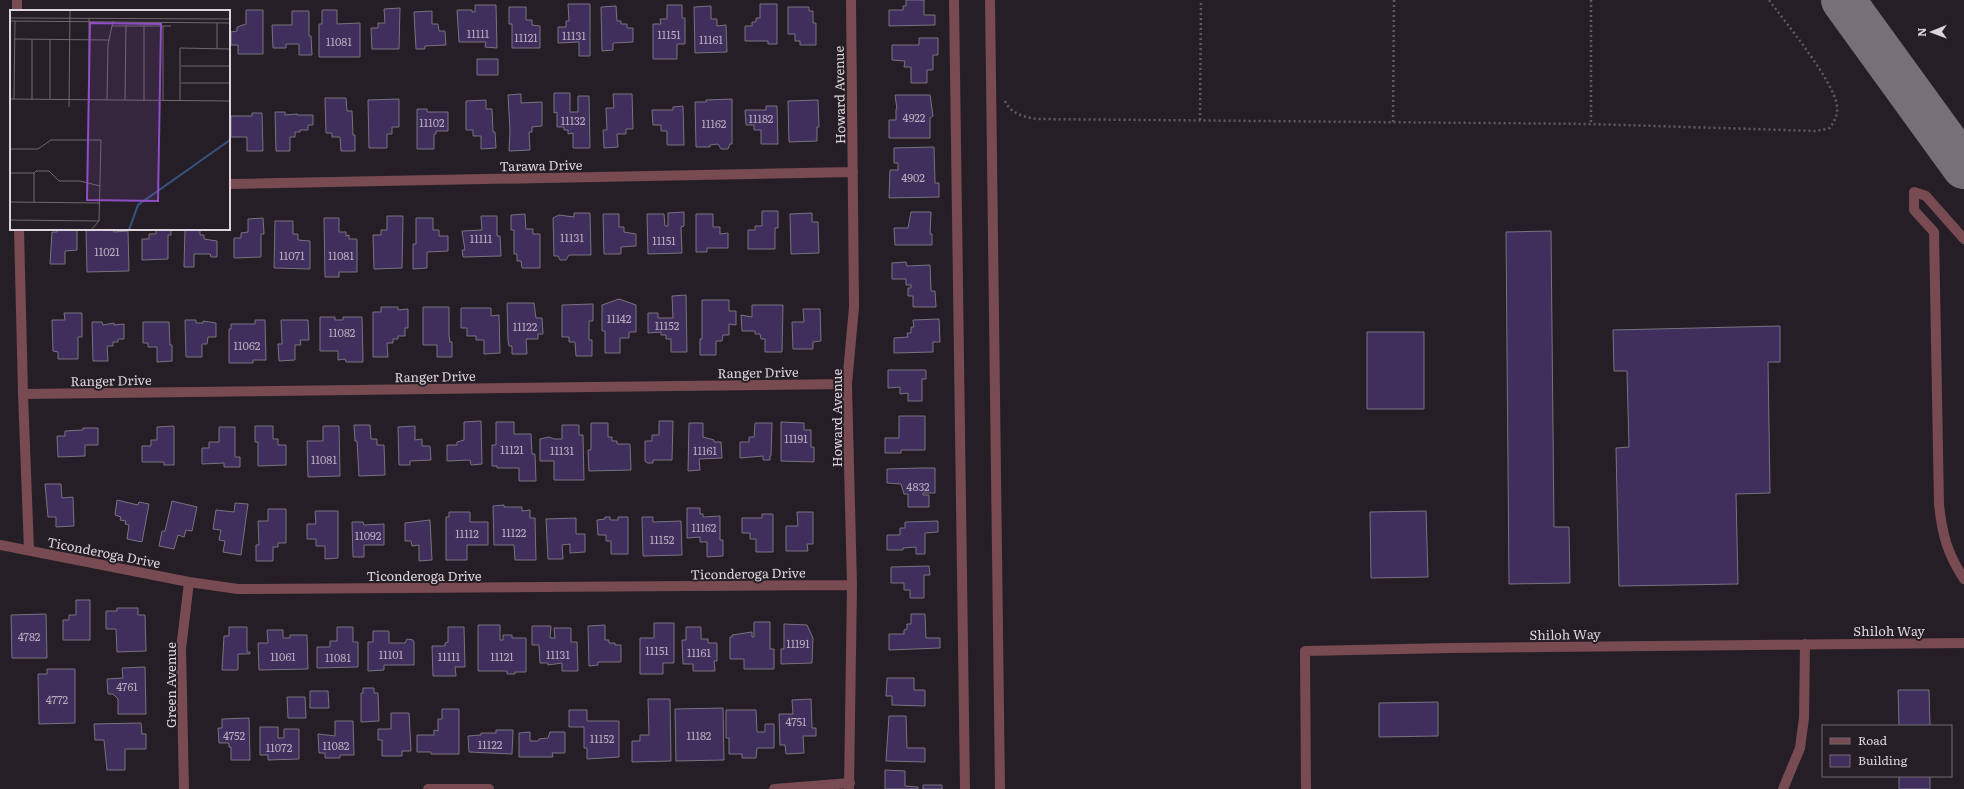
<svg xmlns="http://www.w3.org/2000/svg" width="1964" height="789" viewBox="0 0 1964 789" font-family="Literata,serif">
<rect width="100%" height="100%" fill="#261e26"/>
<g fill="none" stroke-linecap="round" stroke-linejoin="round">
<path stroke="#787078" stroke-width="44" d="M1843 0 1964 167"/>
</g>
<path fill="#402e5d" stroke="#77737f" d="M906 0H924V15H935V25L889 26V10H903V6H906Z
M568 4H590V56H579V42L558 43V27H566V21H569Z
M760 4H777V44H768V41H745V26H752V22H756V18H760Z
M475 5H496L497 48 485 47 486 42H459L457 10H472V12H475Z
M667 5H682V18H685V44H677V59H653V24H661L660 19H667Z
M616 6 617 21H621V24H627V28H633V42L613 43V50L602 51 601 7Z
M711 6V19H717V26L726 25 727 52 695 53 694 7Z
M509 7H526V20H532V25L540 26V48H512V24H509Z
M788 7H809V11H813V23H816V45H800V41H795V34H788Z
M400 8 399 49H372L371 28H378V23H385L384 9Z
M246 10H263V54H238V45H231V32L237 31V27L246 24Z
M322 10H337V24L360 23V57H319V24H322Z
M292 11H309V36H311L312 55H299V44H286V48H273L272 25H292Z
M432 11V24H438L439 31H445L446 45 425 46V49H416L414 12Z
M919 38H938V55H933V70H927V83H911V67H904L905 61 892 60V45H919Z
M477 59H498V75H477Z
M554 93H570V112H578V96H589L590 148H573V133L568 134V130H564V127H557V112L554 113Z
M521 94V103L542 102V126L532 127V132H529L530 150 509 151 510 131 508 95Z
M613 94H632L633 129H626V134H617L618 147 604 148 603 130H607L606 108H614Z
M895 95H930L933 116 930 118V138H889V120H896V109H897Z
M325 98H346L347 111H352L353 135H355V151H341L340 137H332V133H326Z
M399 99V127H392V134H387V148H369L368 100Z
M732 99V144H730L728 149H721L718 144 710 145V147H696L695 102H706V100Z
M486 100V109H492L493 132H495L496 148 481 149V136H473V130H466V101Z
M818 100 819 127H817V141L789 142 788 101Z
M683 106 684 145H667V131H661V125H653L652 110H673V107Z
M766 106H777L778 144H761V130H754V125H746L745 110H766Z
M417 109H427V112H448V131H436V134H434V149H417Z
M275 112H285V115L297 114V115H313V125H308V130H300V132H295V137H290V151H276Z
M252 113H262L263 151H247V137H231V116H252Z
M934 147 935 183H939V197L889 198 890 170H898V163H894V148Z
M762 211H778V228H775V249H748V230H755V226H762Z
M684 212V226L681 227 682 253 648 254 647 214H664L665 226H668V213Z
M911 212H931L930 234H932V245H895L894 228H908Z
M574 213H590L591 255H569L566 260H560L558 256H554L553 218 559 215 574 217Z
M812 213V222H818L819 253 791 254 790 214Z
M525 214 526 229H533V234H540V268H522L521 261H517V254H514V230H511V215Z
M603 214H619V227H624V232L636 234V246L621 247V254H604Z
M696 214H713V227H720V234L728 233V248H707V252H696Z
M387 216H403L402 268 374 269 373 235H381V230H387Z
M481 216H497V236H500L501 256 463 257 462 250H465L462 231 482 230Z
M263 218 264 234H261V257L234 258V238H241V233L248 232V219Z
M324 218H339V232H346V236L349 235V239H357V272H339V277H325Z
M416 218H433V230H439V236H448V251L427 252V268L413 269V244H416Z
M275 221H293V234H298V240L310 241V269L274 268Z
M57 229H77V250L65 251V264H50L52 232H57Z
M86 229H111L114 232 128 231 129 271 87 272Z
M156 229H171V235H168V259L142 260V239H149V234H156Z
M185 229H200V235H204V239L217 241V257H211L210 254H194V267H184Z
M1551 231 1554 527H1569L1570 583 1509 584 1506 232Z
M906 262 907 266 930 265 931 291H935L936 307H913V296H908V288H911V285H906V279H892V263Z
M686 295 687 352H671V339H666V335H661V332L648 333V313H658V318H673L672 296Z
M619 299 636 305V332H629V338H620V353H605V331H602V305Z
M702 300H729V311H736V325L729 324V335H723L722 341H716V355H700V339H702Z
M507 303H534L536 318H542L543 334H538V339H526L527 354H512V346H509L508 340Z
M593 304V321H589V340H592V356H576L575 342H569V337H562V305Z
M752 305H783L782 352H765V339H761L760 334H755V331H742L741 315 752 317Z
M381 307H398V310L408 309V328H405V336H398V339H393V343H387L388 357H373V312H381Z
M423 307H449V336L450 342H452V357H437V345H423Z
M461 308H491V316L499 315 500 353 484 354V340H476V336H467V328H461Z
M803 309H820L821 341 813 342V349H793L792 322H804Z
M64 313H82V337H78V359H58V352L53 351 52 320H65Z
M320 317H335V320H343V317H362L363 362H346L345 359 338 360V351H320Z
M939 319 940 342H933V352L894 353V338L908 337 907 333H911V327H914L913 320Z
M185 320H196V323H203V321L216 323V337H208L207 344H202V357H186Z
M255 320H265L266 360H253V363H229V329H231V324H255Z
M281 320H308L309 340H300L301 345H295V360L279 361 278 344H282Z
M92 322H102L103 325 114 323V325L124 324V339H118V342H113V346H107L108 361H93Z
M143 322H169L170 345H172V361L157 362V347H148V343H143Z
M1780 326V362H1768L1770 493 1736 494 1738 584 1619 586 1616 448 1629 447 1627 371H1614L1613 330Z
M1367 332H1424V409H1367Z
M888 370H926V379H922V401H908V393L900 394V387L888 388Z
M899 416H925V450H901V453H885V438H899Z
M481 421 482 464 471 465 470 460 447 461V445H457V442L464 440V422Z
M659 421H673L672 460H653V463H647L645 461V441H652V435H659Z
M496 422H514V434H531L532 454H535L536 481H519V468H497V466H492V445H496Z
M781 422 804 423V430H811V447H814V462L781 461Z
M591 423H608V437H612V441H617V444H630L631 470 589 471 588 450H591Z
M689 423H703V437L714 440V442H721L722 458 699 459 700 470 688 471Z
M755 423H772L771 456H770V460H763V456L740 458V442H749V437H754Z
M354 425H370L371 439H377V445H384L385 475 359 476 357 441H355Z
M562 425H579V435H583L584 480H554V461H540V439L549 437 554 439H562Z
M174 426V465H164V462H142V446H151V440H157V427Z
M255 426H273V439H278V445H286V465L258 466V442H255Z
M323 426H339L340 476 308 477 307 441H323Z
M415 426V440L422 439V446H430L431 460 410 461V465H399L398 427Z
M219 427H235V457H240V467H224V463L202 464V448H209V442H219Z
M83 428H98V445H85V456L58 457 57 436H65V431L83 430Z
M920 468H935V493H923V495H929V507H908V494H904L901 484 887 483V469Z
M45 484H61L62 498 73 497 74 526 56 527V517H48Z
M117 500 138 505 139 502 149 504 142 542 127 539 129 525 125 524 126 521 120 520 121 517 115 515Z
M172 501 197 507 192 531 186 530 184 537 178 535 174 549 159 546 162 531H165Z
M235 503 248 504 241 555 223 552 225 541 219 540 221 530 213 529 216 510 234 512Z
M504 505V507H522V511L530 510V518H535L536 560H515L514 545H494L493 506Z
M687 508H700V514H703V517L720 516V540H723V556L707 557V542H700V537L687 538Z
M268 509H286V543H278V547H273V561H256V545H259L258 521H268Z
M315 511H338V558L325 559V546H316V539H307V524H316Z
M1426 511 1428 577 1371 578 1370 512Z
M449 512H470V522H488V545H467V560H446V517H449Z
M797 512H813V544H807L808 551H786V526H798Z
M762 514H773V552H756V539H750V533H742V518H762Z
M605 517H610V520H618V517H628V554H611V541H606V535H598L597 520 605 519Z
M642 517H653V522L681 521 682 555 643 556Z
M576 518V534H585V552L570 553V544L562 545 563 559H548L546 519Z
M430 520 432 560 419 561V545L412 546 411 541H405V523Z
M938 521V532L925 533V554H916V547L903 548V550H887V535H900V528H905V522Z
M352 522H363L364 525 384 524V545H364V557H353Z
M929 566 930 575H924V598H910V590H904V583H891V567Z
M76 600H90V640H63V620H69V615H76Z
M117 608H138V615H145L146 651 117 652 116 629H106V611H117Z
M46 614 47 658H12L11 615Z
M911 614H925L926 638H940V648L889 650V634H904V630L907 629V624H911Z
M754 622H770V649H774V669H744V659H730V637H732V635L752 632V637H754Z
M654 623H674V663H663V674H640V638H654Z
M784 624 807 625 813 638 812 663 781 664V649H784Z
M478 625H500V640H503V635H512V638H526V672H515V674H507V671H478Z
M605 625V640H609V643H615V645H621V662H598V665L589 666 588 626Z
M532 626H551L550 638H555L554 628H571V642H577L578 671H562V663L548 665V663H540L539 645H532Z
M229 627H247V652H250V654H238V670H222L224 636H229Z
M337 627H353V642H358V667L317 668V647H330V641H337Z
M448 627H464L465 667H455L456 676H433L432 646H445V643L448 642Z
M686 627H701V639H708V643H717V661H714L715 671H693V664H683L682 640H686Z
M267 630H283V638H290V635H307L308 669 259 670 258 643H268Z
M373 631H389V643H405L407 639 413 640 414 642V665H384V670L368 671V642H373Z
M145 667 146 714H118V699L113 694H108L107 679 123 678 122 668Z
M47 669H75V723L39 724 38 674H47Z
M887 678H914V690H925V706L892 705V696H886Z
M363 688H374V693H378L379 721 361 722V693H363Z
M1898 690H1929L1930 726H1899Z
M310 691H328L329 708H310Z
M287 697H305L306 718H288Z
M648 699H670L671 761 632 762V741H640V735H649Z
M811 699 812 728H816V736H803L804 753 786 754 785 745H780L779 714H793L792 700Z
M1438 702V736L1379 737V703Z
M723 708 724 760 676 761 675 709Z
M442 709H459V754H431V752H417V735H434V730L438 731V719H442Z
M569 710H587V721H619V757L587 759V748H584V727H569Z
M726 710H756L757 732H765V724H774V748H757L756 758H742V754H729V738H726Z
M391 713H409L411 751H402V756H382V740H378V729H391Z
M889 716H906L907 748H925V762L886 761Z
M249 718 250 760H231V747H229V743H219L218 728H222V719Z
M335 721H353L354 755H340V758H325V753H319L318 734 335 736Z
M141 723 142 734H146V749H125V770H107L104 740H95L94 724Z
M260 727H278V738H284V729H299V759L268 760V755H260Z
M496 730H513L512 754 469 752 468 736 481 735V733H496Z
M530 732V741H538L539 739 548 738 550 732H565V753H552L553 757H519V733Z
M885 770 905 771V786L918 787V789H885Z
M1899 776H1930V789H1899Z
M923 785H942V789H923Z"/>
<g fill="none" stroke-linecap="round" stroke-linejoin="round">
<path stroke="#625a62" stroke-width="2.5" stroke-dasharray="2 3" stroke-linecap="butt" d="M1591 0V124
M1005 101C1011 114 1024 117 1037 119L1591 124 1816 131 1830 128C1835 120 1838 115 1837 106 1834 81 1785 22 1769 0
M1200 120 1201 0
M1393 122 1394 0"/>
<path stroke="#784a51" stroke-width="10" d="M17 0V11
M954 0 965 789
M990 0 1000 789
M229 184 853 172
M19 229 23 394 29 550
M1964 239 1926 196 1914 192V210L1934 232 1939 504C1942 534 1947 553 1964 579
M23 394 847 384
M0 545 189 582 238 589 852 585
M184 789 181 649 189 582
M428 789H489
M774 789 850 783
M849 789 852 585 847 384 854 307 851 0
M1306 789 1305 651 1452 648 1964 643
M1783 789 1800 748 1804 718 1805 644"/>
</g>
<g text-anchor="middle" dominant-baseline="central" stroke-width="4" stroke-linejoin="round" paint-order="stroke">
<g font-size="11" fill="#b5acbc">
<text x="478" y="33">11111</text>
<text x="669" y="34">11151</text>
<text x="574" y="35">11131</text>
<text x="526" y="37">11121</text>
<text x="711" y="39">11161</text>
<text x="339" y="41">11081</text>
<text x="914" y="117">4922</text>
<text x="761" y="118">11182</text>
<text x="573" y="120">11132</text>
<text x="432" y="122">11102</text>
<text x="714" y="123">11162</text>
<text x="913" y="177">4902</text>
<text x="572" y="237">11131</text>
<text x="481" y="238">11111</text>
<text x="664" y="240">11151</text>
<text x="107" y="251">11021</text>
<text x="292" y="255">11071</text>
<text x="341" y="255">11081</text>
<text x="619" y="318">11142</text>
<text x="667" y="325">11152</text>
<text x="525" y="326">11122</text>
<text x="342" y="332">11082</text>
<text x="247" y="345">11062</text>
<text x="796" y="438">11191</text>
<text x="512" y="449">11121</text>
<text x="562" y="450">11131</text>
<text x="705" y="450">11161</text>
<text x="324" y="459">11081</text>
<text x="918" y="486">4832</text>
<text x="704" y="527">11162</text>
<text x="514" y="532">11122</text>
<text x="467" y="533">11112</text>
<text x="368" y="535">11092</text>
<text x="662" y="539">11152</text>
<text x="29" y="636">4782</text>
<text x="798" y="643">11191</text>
<text x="657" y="650">11151</text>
<text x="699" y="652">11161</text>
<text x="391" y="654">11101</text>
<text x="558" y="654">11131</text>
<text x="283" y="656">11061</text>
<text x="449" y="656">11111</text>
<text x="502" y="656">11121</text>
<text x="338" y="657">11081</text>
<text x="127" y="686">4761</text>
<text x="57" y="699">4772</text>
<text x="796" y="721">4751</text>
<text x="234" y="735">4752</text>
<text x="699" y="735">11182</text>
<text x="602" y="738">11152</text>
<text x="490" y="744">11122</text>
<text x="336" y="745">11082</text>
<text x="279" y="747">11072</text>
</g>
<g font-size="13" fill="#dcd6dc" stroke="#261e26">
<text transform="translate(839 95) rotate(-91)">Howard Avenue</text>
<text transform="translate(541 165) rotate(-1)">Tarawa Drive</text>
<text transform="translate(758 372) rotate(-1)">Ranger Drive</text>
<text transform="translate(435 376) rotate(-1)">Ranger Drive</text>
<text transform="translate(111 380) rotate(-1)">Ranger Drive</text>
<text transform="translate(836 418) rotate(-90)">Howard Avenue</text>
<text transform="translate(104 552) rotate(11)">Ticonderoga Drive</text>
<text transform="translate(748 573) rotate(-1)">Ticonderoga Drive</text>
<text x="424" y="575">Ticonderoga Drive</text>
<text x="1889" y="630">Shiloh Way</text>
<text transform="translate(1565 634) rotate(-1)">Shiloh Way</text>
<text transform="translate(170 685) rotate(-90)">Green Avenue</text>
</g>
</g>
<g transform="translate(10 10)">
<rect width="220" height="220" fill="#261e26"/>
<path fill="none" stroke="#365380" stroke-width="2" d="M119 220 128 195 220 130"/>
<path fill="none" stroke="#6f686f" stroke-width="1" d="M0 8 220 9M79 8V89M0 11 220 13M134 15V90M102 16H161M4 29 99 30M40 29V89M207 38V13M171 56H220M171 73H220M0 89 220 91M4 89 5 11M22 90V29M97 90 98 35 103 11M115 90 116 15M153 90V16M170 90V38L220 39M59 97 60 0M0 139H28L41 130H91L89 211 0 210M0 163H24M0 192 90 193M24 192V163L26 161H39L49 171H70L90 176M81 220 89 211"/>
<path fill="#8e4ec5" fill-opacity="0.15" stroke="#8e4ec5" stroke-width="2" d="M80 13 151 14 148 191 77 190Z"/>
<rect width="220" height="220" fill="none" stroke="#dcd6dc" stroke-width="2"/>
</g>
<rect x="1822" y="725" width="130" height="52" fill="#261e26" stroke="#6f686f"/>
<rect x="1830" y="738" width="20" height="6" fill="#784a51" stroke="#6f686f"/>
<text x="1858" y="745" font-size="12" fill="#dcd6dc">Road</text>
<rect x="1830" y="755" width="20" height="12" fill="#402e5d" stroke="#6f686f"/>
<text x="1858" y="765" font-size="12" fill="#dcd6dc">Building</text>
<g transform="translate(1932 32) rotate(269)" stroke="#261e26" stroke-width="3" paint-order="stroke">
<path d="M0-3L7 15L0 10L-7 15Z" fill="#dcd6dc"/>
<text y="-6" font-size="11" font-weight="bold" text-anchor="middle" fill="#dcd6dc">N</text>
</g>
</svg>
